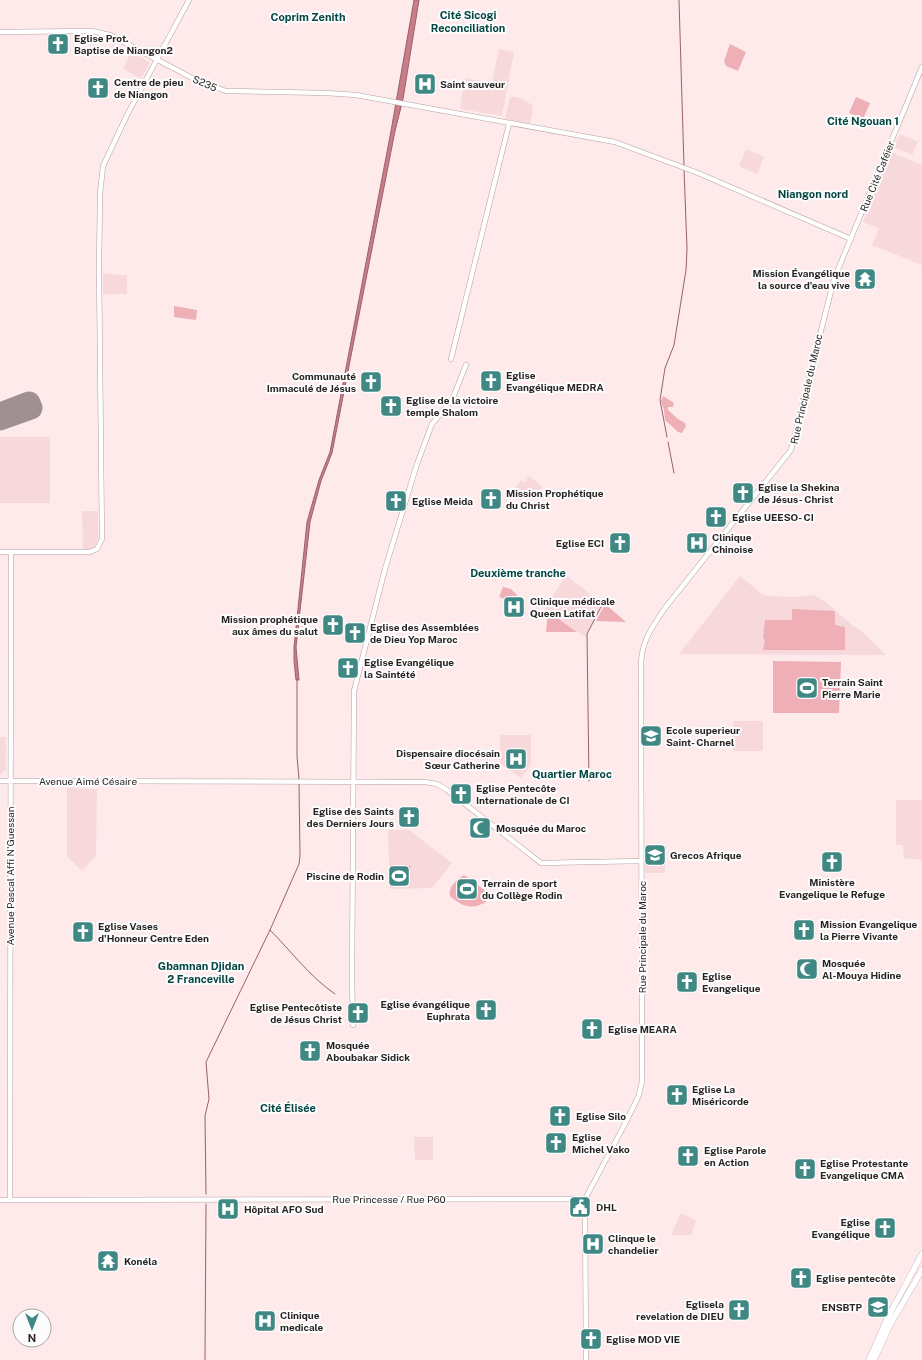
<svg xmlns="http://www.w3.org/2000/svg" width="922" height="1360" viewBox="0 0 922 1360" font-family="'Public Sans',sans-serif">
<rect width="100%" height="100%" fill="#fee9eb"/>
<path fill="#f7d9dc" d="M499 49 514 52 502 116 460 109 465 78 492 83Z
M131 52 150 62 141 79 123 69Z
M510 97H517L531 104 533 108 530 124 505 119Z
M900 134 918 142 912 155 894 147Z
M746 149 764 157 757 174 739 166Z
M889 151 922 165V265L872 245 879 228 863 222Z
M103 274 127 275V294H103Z
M0 437H50V503H0Z
M529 476 543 487 531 500 515 488 521 480 524 483Z
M82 511H98V538L95 546 90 549H83Z
M566 575 602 604 585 637 545 608Z
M740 576 762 594 769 596 796 597 814 595 827 603 852 625 860 630 886 655 679 654Z
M733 721H763V751H733Z
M500 735H531V765L521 778 500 763Z
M0 737H6V769L0 775Z
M67 788 97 789 96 856 82 871 67 856Z
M896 800H922V860L904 858 903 845H896Z
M388 830H409L452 863 432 888 390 889Z
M665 861V873H645V862Z
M414 1137H433V1160H415Z
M681 1213 696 1220 691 1235H671Z"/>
<path fill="#eeafb6" d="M730 44 746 52 738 71 726 66 724 61Z
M856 97 870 103 863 119 849 113Z
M174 306 197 310 196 320 174 317Z
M663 396 674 403 673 407H668V410L678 419 685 423 686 426 682 433 678 432 665 420 664 410 661 401Z
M503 587 511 589 517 595 516 598 508 600 499 597Z
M605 604 626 622 596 621Z
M792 609 835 611V625L845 627V650H763L765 640 763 638 765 620H792Z
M548 611 577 632H546Z
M773 661 841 662 839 713H773Z
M390 865 411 866 403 887H390Z
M464 875 486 891V902C471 910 463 907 450 896 448 886 457 880 464 875Z"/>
<path fill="#c87d88" stroke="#99626a" d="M414 0H419L403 99 395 131 332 453 321 481 310 522 296 647 299 680H296L294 661V647L307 522 319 480 330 452 391 131Z"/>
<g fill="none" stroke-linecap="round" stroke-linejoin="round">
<path stroke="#99626a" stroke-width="1" d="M679 0 684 166
M667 437 660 400 665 368 674 345 686 270 687 249 684 169
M668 442 674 473
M297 679V756L299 779
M589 781 587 634 603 603
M270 930C292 952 309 976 335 994
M206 1194 205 1116 209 1099 206 1062 270 930 299 864 300 856 299 783
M205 1360 206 1204"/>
<path stroke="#a09092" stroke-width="23" d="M0 414 29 403 31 408 0 419"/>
<g stroke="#b5a1a3" stroke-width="5.5">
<path id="secondary" d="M0 32 92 31 110 35 196 80 226 91 326 93 356 95 615 142 698 173 851 239
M451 359 509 124
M0 552H90L97 549 102 539 99 268 100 194 103 166 127 115 189 0
M0 781 425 782 437 784 447 790 541 863 641 861
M353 1025 352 978 354 691 385 569 417 464 432 424 452 400 466 365
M0 1200 585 1199
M10 1200 11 552
M586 1360 585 1199 628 1118 639 1095 642 1081 641 663C642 640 653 626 665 608L791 450 834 279 922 67"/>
</g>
<g stroke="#b5a1a3" stroke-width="6">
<path id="primary" d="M869 1360 887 1319 922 1254
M874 1360 891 1323 922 1270"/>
</g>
<use href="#secondary" stroke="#fff" stroke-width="4.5"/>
<use href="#primary" stroke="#fff" stroke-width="5.5"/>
</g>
<defs>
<g id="church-square" transform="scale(1.15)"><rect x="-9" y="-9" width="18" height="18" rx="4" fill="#408884" stroke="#fcfcfc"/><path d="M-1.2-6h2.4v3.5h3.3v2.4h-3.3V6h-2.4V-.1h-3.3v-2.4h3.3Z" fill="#fff"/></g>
<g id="hospital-square" transform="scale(1.15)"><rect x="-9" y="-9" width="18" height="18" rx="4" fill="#408884" stroke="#fcfcfc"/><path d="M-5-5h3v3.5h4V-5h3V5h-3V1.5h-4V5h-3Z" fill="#fff"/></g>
<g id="temple-square" transform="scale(1.15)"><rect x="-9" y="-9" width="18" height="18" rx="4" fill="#408884" stroke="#fcfcfc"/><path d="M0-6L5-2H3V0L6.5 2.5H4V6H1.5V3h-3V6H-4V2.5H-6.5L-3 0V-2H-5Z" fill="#fff"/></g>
<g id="stadium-square" transform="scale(1.15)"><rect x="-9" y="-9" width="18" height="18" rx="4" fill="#408884" stroke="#fcfcfc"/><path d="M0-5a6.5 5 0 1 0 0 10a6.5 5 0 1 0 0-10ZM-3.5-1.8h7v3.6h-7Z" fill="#fff"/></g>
<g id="university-square" transform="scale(1.15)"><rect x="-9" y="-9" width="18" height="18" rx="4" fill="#408884" stroke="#fcfcfc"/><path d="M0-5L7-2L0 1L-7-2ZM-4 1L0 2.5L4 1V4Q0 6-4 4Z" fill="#fff"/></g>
<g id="mosque-square" transform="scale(1.15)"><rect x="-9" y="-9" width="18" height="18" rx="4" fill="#408884" stroke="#fcfcfc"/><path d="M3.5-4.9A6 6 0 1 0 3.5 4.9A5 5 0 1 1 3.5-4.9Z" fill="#fff"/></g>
<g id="civic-square" transform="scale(1.15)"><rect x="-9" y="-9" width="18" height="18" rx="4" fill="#408884" stroke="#fcfcfc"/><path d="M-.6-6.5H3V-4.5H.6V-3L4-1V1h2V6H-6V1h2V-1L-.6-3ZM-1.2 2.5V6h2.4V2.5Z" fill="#fff"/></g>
</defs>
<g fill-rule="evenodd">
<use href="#church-square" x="58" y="44"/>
<use href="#hospital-square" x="425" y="84"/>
<use href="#church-square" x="98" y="88"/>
<use href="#temple-square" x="865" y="279"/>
<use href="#church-square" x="491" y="381"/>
<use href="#church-square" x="371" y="382"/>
<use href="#church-square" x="391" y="406"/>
<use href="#church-square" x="743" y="493"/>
<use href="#church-square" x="491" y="499"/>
<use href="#church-square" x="396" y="501"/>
<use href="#church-square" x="716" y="517"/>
<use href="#church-square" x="620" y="543"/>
<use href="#hospital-square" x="697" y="543"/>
<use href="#hospital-square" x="514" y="607"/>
<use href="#church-square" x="333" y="625"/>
<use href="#church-square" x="355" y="633"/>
<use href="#church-square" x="348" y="668"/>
<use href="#stadium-square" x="807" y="688"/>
<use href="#university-square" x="651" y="736"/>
<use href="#hospital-square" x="516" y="759"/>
<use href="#church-square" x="461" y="794"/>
<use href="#church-square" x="409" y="817"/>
<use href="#mosque-square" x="480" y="828"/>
<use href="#university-square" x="655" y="855"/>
<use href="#church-square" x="832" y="862"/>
<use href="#stadium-square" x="399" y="876"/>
<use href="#stadium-square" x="467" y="889"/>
<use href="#church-square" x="804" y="930"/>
<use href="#church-square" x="83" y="932"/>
<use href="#mosque-square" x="807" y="969"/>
<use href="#church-square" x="687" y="982"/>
<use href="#church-square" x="486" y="1010"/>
<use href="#church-square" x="358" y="1013"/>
<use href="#church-square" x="592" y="1029"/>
<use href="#church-square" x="310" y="1051"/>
<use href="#church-square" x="677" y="1095"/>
<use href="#church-square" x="560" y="1116"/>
<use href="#church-square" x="556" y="1143"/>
<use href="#church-square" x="688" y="1156"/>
<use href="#church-square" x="805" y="1169"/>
<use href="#civic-square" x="580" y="1207"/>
<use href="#hospital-square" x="228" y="1209"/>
<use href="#church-square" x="885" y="1228"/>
<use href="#hospital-square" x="593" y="1244"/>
<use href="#temple-square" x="108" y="1261"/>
<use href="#church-square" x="801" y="1278"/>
<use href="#university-square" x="878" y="1307"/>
<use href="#church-square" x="739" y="1310"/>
<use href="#hospital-square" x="265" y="1321"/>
<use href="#church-square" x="591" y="1339"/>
</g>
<g text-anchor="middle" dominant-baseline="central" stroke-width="4" stroke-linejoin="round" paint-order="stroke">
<g font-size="10" font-weight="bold" fill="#2a2324" stroke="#fcfcfc" text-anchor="start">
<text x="74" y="38">Eglise Prot.<tspan x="74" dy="12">Baptise de Niangon2</tspan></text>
<text x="114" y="82">Centre de pieu<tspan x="114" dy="12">de Niangon</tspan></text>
<text x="440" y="84">Saint sauveur</text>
<text x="850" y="273" text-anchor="end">Mission Évangélique<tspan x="850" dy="12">la source d'eau vive</tspan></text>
<text x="506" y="375">Eglise<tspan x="506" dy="12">Evangélique MEDRA</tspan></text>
<text x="356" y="376" text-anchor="end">Communauté<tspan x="356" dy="12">Immaculé de Jésus</tspan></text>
<text x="406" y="400">Eglise de la victoire<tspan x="406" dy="12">temple Shalom</tspan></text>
<text x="758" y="487">Eglise la Shekina<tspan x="758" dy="12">de Jésus- Christ</tspan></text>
<text x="506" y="493">Mission Prophétique<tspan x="506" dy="12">du Christ</tspan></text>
<text x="412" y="501">Eglise Meida</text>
<text x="732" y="517">Eglise UEESO- CI</text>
<text x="712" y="537">Clinique<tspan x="712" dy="12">Chinoise</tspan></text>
<text x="604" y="543" text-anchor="end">Eglise ECI</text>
<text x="530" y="601">Clinique médicale<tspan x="530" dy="12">Queen Latifat</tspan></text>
<text x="318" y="619" text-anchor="end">Mission prophétique<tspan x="318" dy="12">aux âmes du salut</tspan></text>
<text x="370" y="627">Eglise des Assemblées<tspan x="370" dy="12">de Dieu Yop Maroc</tspan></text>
<text x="364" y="662">Eglise Evangélique<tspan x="364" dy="12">la Saintété</tspan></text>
<text x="822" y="682">Terrain Saint<tspan x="822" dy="12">Pierre Marie</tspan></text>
<text x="666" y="730">Ecole superieur<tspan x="666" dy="12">Saint- Charnel</tspan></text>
<text x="500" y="753" text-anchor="end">Dispensaire diocésain<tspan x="500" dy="12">Sœur Catherine</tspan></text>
<text x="476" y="788">Eglise Pentecôte<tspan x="476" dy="12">Internationale de CI</tspan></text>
<text x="394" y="811" text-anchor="end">Eglise des Saints<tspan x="394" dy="12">des Derniers Jours</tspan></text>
<text x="496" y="828">Mosquée du Maroc</text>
<text x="670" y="855">Grecos Afrique</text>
<text x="384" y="876" text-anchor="end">Piscine de Rodin</text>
<text x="832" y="882" text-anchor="middle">Ministère<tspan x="832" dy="12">Evangelique le Refuge</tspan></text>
<text x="482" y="883">Terrain de sport<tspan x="482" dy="12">du Collège Rodin</tspan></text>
<text x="820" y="924">Mission Evangelique<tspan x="820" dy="12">la Pierre Vivante</tspan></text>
<text x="98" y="926">Eglise Vases<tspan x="98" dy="12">d'Honneur Centre Eden</tspan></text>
<text x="822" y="963">Mosquée<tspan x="822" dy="12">Al-Mouya Hidine</tspan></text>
<text x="702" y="976">Eglise<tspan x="702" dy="12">Evangelique</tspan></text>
<text x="470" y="1004" text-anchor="end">Eglise évangélique<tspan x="470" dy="12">Euphrata</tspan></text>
<text x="342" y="1007" text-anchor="end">Eglise Pentecôtiste<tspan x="342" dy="12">de Jésus Christ</tspan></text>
<text x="608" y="1029">Eglise MEARA</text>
<text x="326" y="1045">Mosquée<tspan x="326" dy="12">Aboubakar Sidick</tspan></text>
<text x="692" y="1089">Eglise La<tspan x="692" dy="12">Miséricorde</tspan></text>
<text x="576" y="1116">Eglise Silo</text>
<text x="572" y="1137">Eglise<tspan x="572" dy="12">Michel Vako</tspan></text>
<text x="704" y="1150">Eglise Parole<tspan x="704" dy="12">en Action</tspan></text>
<text x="820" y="1163">Eglise Protestante<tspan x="820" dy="12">Evangelique CMA</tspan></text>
<text x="596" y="1207">DHL</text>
<text x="244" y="1209">Hôpital AFO Sud</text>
<text x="870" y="1222" text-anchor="end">Eglise<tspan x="870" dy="12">Evangélique</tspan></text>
<text x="608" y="1238">Clinque le<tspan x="608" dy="12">chandelier</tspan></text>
<text x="124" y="1261">Konéla</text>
<text x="816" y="1278">Eglise pentecôte</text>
<text x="724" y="1304" text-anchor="end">Eglisela<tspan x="724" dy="12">revelation de DIEU</tspan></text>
<text x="862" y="1307" text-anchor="end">ENSBTP</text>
<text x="280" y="1315">Clinique<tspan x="280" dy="12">medicale</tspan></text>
<text x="606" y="1339">Eglise MOD VIE</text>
</g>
<g font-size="10" fill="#2a2324" stroke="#fcfcfc">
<text transform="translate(205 83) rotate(23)">S235</text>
<text transform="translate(877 176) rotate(-68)">Rue Cité Caféier</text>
<text transform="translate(806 389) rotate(-77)">Rue Principale du Maroc</text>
<text x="88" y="781">Avenue Aimé Césaire</text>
<text transform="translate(10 876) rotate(-90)">Avenue Pascal Affi N'Guessan</text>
<text transform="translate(642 937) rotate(-90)">Rue Principale du Maroc</text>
<text x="389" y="1199">Rue Princesse / Rue P60</text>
</g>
<g font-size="11" font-weight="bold" fill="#044644" stroke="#fcfcfc">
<text x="468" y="15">Cité Sicogi<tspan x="468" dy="13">Reconciliation</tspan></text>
<text x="308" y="17">Coprim Zenith</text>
<text x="863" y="121">Cité Ngouan 1</text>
<text x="813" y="194">Niangon nord</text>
<text x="518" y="573">Deuxième tranche</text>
<text x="572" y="774">Quartier Maroc</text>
<text x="201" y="966">Gbamnan Djidan<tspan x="201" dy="13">2 Franceville</tspan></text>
<text x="288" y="1108">Cité Élisée</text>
</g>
</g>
<g transform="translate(32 1328) rotate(180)"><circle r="19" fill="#fcfcfc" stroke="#a8a5a6"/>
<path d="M0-3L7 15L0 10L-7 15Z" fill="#408884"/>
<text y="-6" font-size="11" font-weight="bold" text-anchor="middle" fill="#2a2324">N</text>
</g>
</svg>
